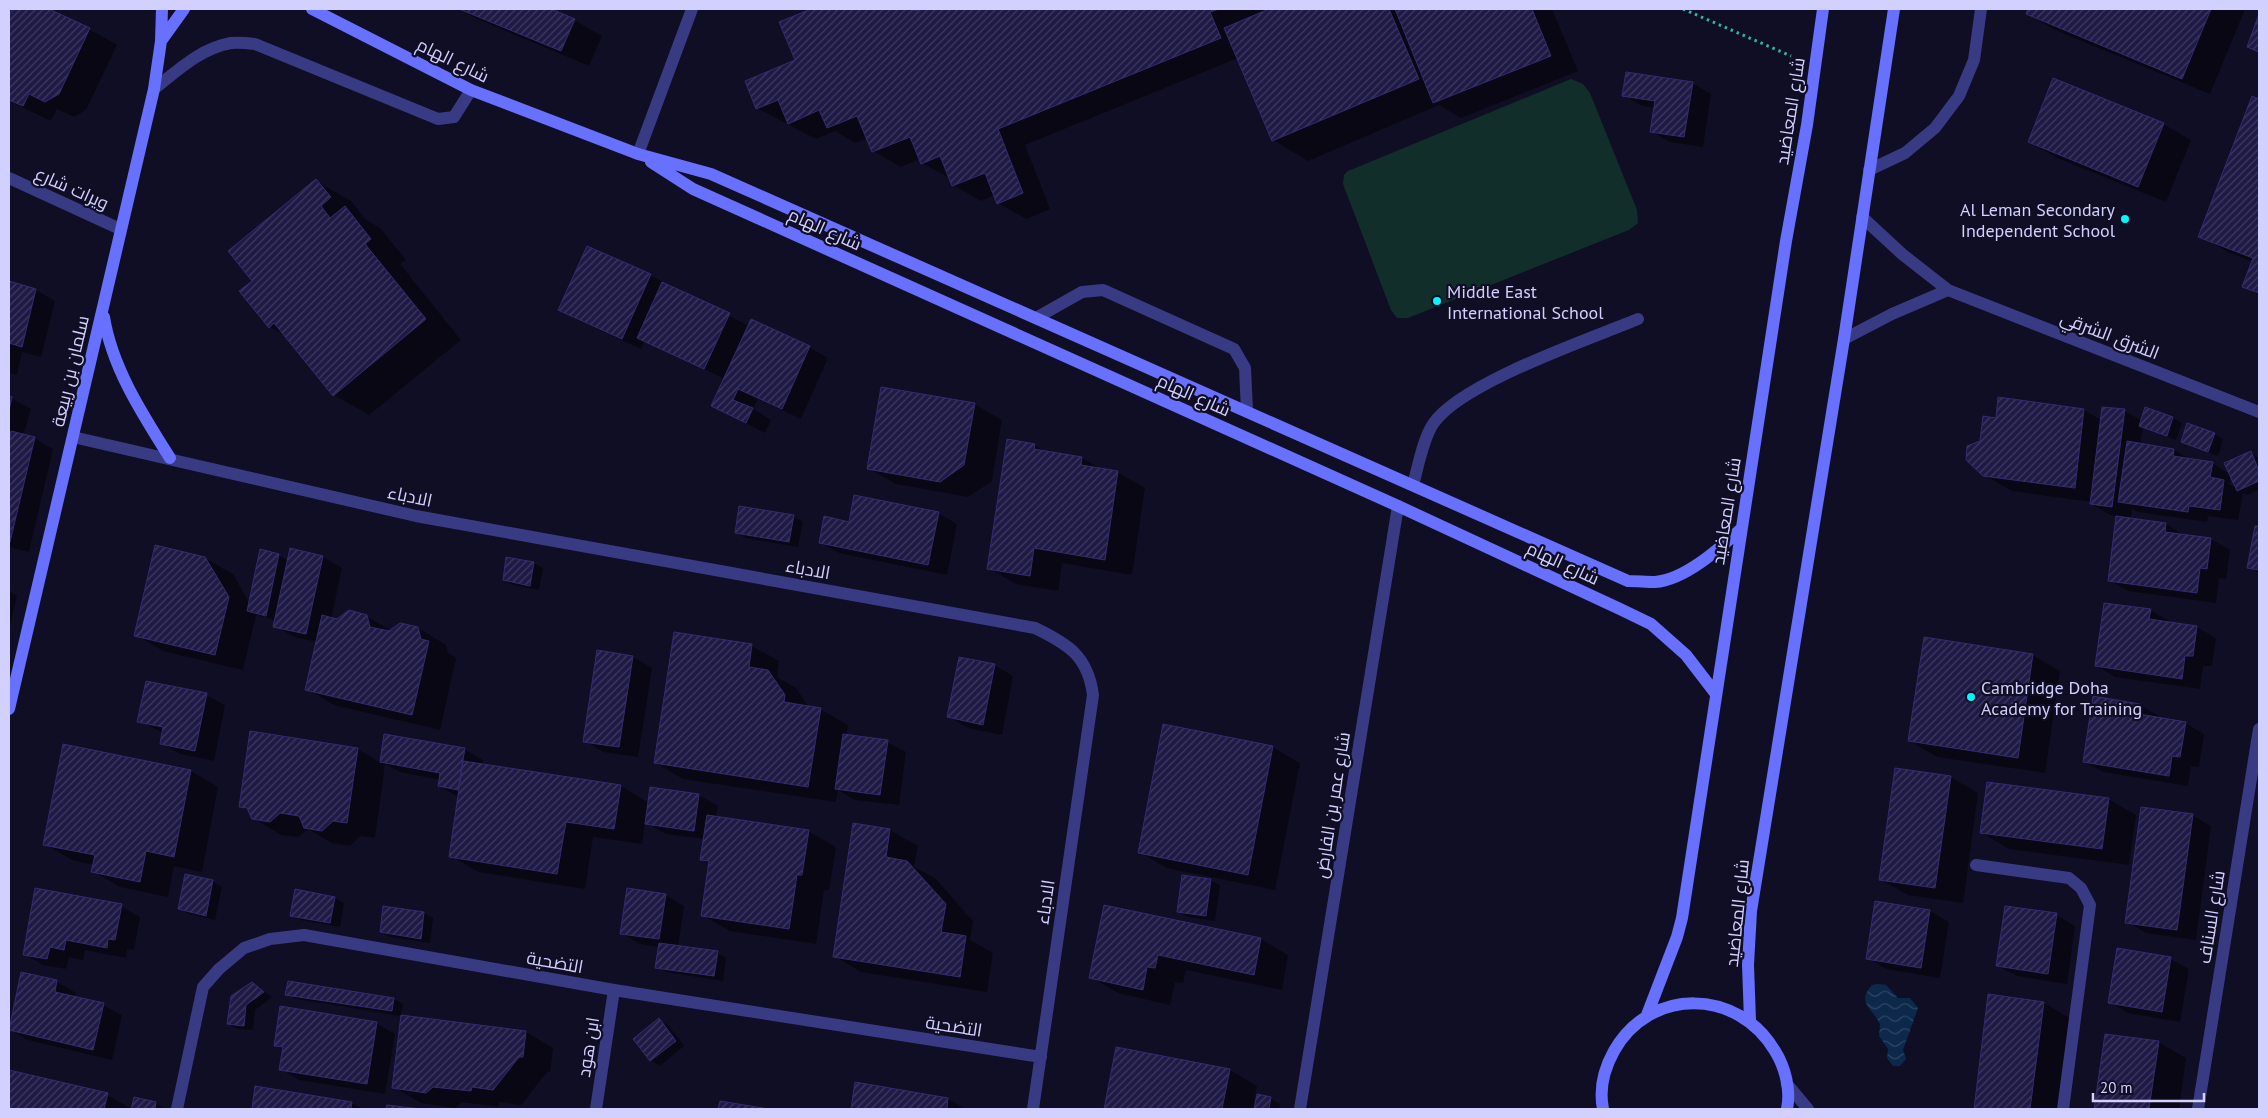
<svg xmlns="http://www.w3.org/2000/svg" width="2268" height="1118" viewBox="0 0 2268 1118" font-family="'PT Sans',Cairo,sans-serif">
<defs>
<pattern id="water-waves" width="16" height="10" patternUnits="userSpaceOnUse" patternTransform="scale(1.25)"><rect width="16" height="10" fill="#0c284a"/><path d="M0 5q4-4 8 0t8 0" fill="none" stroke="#2e4665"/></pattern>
<pattern id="building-hatch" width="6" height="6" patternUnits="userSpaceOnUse" patternTransform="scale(1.25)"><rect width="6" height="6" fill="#1f1a45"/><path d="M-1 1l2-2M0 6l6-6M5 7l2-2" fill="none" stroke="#3f3a61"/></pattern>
</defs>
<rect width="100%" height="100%" fill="#100e24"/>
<path fill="#112e2a" d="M1571 79 1583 84 1590 93 1637 210 1638 223 1629 230 1408 318H1397L1391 310 1343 184 1344 175 1348 171Z"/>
<path fill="url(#water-waves)" d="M1879 984 1886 985 1898 998H1910L1918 1008 1903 1050 1906 1059 1900 1066H1893L1887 1058 1888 1049 1879 1036 1880 1024C1872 1008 1856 1003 1872 985Z"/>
<path fill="#0007" fill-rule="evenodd" d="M9 9H46L89 29 117 45 86 110 74 117 57 109 51 121 9 101Z
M458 9H548L574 20 602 36 589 66 475 18Z
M814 9H1552L1578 71 1461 118 1439 105 1308 161 1273 140 1238 58 1025 145 1050 209 1026 219 998 203 995 195 981 201 953 185 950 178 922 163 920 159 901 167 873 151 868 138 855 143 835 131 816 139 757 108 797 61 781 22Z
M2029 9H2245L2210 94 2055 30 2027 14Z
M1692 83 1711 94 1703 147 1670 142 1651 131 1655 108 1642 106 1624 95Z
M2253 98 2259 100V295L2243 286 2253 262 2228 252 2200 236Z
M2163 124 2191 140 2166 202 2057 158 2029 142Z
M316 181 351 201 365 219 380 228 406 260 400 264 461 340 369 415 334 395 287 337 270 327 253 281Z
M588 248 650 275 749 326 809 347 828 358 801 419 758 399 753 409 771 420 765 433 713 406 725 379 645 341 641 349 578 320 560 310Z
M10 283 36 290 55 301 41 357 22 352 17 375 9 373Z
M9 397 31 409 23 436 34 438 53 449 29 552 9 547V448L11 440H9Z
M974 404 1002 420 992 481 968 497 896 484 868 468Z
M2084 410 2101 420 2125 411 2142 421 2173 418 2182 423 2176 440 2143 427 2140 445 2174 450 2192 460 2212 463 2230 474 2251 453 2259 458V490L2247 495 2243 493 2238 520 2208 516 2207 522 2138 512 2132 509 2131 519 2166 524 2185 536 2211 539 2230 550 2226 579 2219 578 2216 603 2128 591 2109 580 2118 516 2110 515 2091 504V502L2012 491 1984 475 1981 442 1997 419ZM2231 475 2237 488 2229 484Z
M2214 434 2223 439 2218 456 2182 442Z
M1034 445 1047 452 1082 458 1103 470 1117 472 1145 488 1132 575 1062 563 1058 591 1016 584 988 568Z
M938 513 957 524 947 575 839 553 820 543 850 523Z
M794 516 803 522 798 547 745 538 736 532Z
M2256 527 2259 528V573L2248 567Z
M291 550 323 557 342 568 331 619 337 620 366 616 392 631 418 628 446 645 448 653 456 658 440 730 334 705 307 689 317 642 294 637 275 626 276 620 256 615 243 670 163 651 136 635 205 558 233 574 250 604 278 555 289 561Z
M534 563 543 568 539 590 513 585 504 580Z
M9 591 17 596 9 630Z
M2150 610 2169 621V623L2197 627 2216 638 2212 666H2203L2200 689 2115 677 2096 666Z
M752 646 779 661 777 677 796 688 809 707 820 709 848 725 846 736 887 742 906 752 899 805 855 800 838 790 836 802 683 779 656 763Z
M2032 655 2060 671 2045 773 1937 757 1910 741Z
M633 657 652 668 638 757 603 752 585 741Z
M994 665 1013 676 1002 735 968 728 949 717Z
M206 695 225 705 214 761 180 754 161 743 163 733 139 721Z
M2140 705 2159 716 2158 719 2185 723 2204 734 2199 767 2191 766 2188 786 2103 772 2084 762Z
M385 735 464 749 483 760 482 765 621 786 649 803 699 795 718 806 716 817 808 831 836 847 829 890H824L816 944 730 931 702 915 710 864 701 860 704 839 666 834 645 822 642 844 593 837 585 889 478 872 451 856 458 797 439 786 440 780 400 772 385 764 375 838 361 836 350 846 332 843 308 829 298 837 281 835 253 818 250 811 241 806 358 749 381 763Z
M64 745 191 771 218 787 202 872 174 866 168 897 120 887 93 871 94 865 72 860 45 844Z
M1272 747 1300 763 1275 890 1167 868 1139 852Z
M1950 777 1978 793 1963 903 1908 895 1881 880Z
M2108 799 2136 815 2129 865 2009 849 1982 833Z
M2192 815 2211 826 2196 940 2146 933 2127 922Z
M854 824 890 830 918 846 914 867 935 878 973 921 970 940 993 953 987 992 861 972 834 956Z
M1210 880 1220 885 1215 921 1188 917 1179 912Z
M213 881 222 887 215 920 189 914 179 909Z
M665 895 684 906 678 947 717 953 726 958 723 981 666 972 656 967 660 947 640 944 621 933Z
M335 898 344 903 340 927 300 920 291 915Z
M1876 903 1930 911 1949 922 1940 978 1886 969 1868 958Z
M121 906 140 917 134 950 127 949 126 958 85 950 83 960 69 957 66 969 43 965 24 954Z
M385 907 424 913 433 918 430 943 390 937 381 932Z
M1104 907 1261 939 1288 955 1282 990 1186 970 1183 983 1175 982 1170 1005 1118 993 1091 977Z
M2056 915 2075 926 2067 984 2017 976 1998 966Z
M2170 959 2189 969 2180 1022 2128 1013 2110 1002Z
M22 974 57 982 76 993 75 998 103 1005 122 1015 112 1060 28 1040 9 1029Z
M252 983 272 997 255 1010 253 1030 237 1029 228 1024Z
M287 994 394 999 403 1004 401 1016 296 999Z
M1990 996 2044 1003 2071 1019 2060 1109H1975Z
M659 1020 668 1025 684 1046 660 1066 651 1060 635 1039Z
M376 1023 395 1034 385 1094 299 1080 281 1069 284 1050 275 1045Z
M526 1032 553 1048 550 1072H547L521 1105 499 1102V1107L461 1102 455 1108 421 1103 393 1087Z
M2106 1035 2158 1042 2186 1058 2179 1109H2095Z
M1117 1048 1230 1070 1257 1086 1253 1109H1105Z
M9 1071 107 1095 132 1109 135 1098 156 1103 165 1109H9Z
M856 1084 948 1099 966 1109H852Z
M256 1088 352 1103 362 1109H253Z
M1258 1096 1271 1099 1280 1104 1279 1109H1255Z"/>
<path fill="url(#building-hatch)" stroke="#332b71" d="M12 9H49L90 28 59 94 45 102 29 94 23 106 9 100V16Z
M459 9H551L575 19 561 51Z
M811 9H914L915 11 920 9H1219L1210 12 1221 38 998 129 1023 193 997 204 985 173 952 186 940 156 921 164 910 137 872 152 857 116 827 128 819 110 788 124 778 100 756 109 745 81 795 60 779 22Z
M1269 9H1389L1419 79 1272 141 1224 28Z
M1395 9H1532L1551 56 1433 103Z
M2028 9H2211L2182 79 2026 14Z
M2259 14V52L2247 47Z
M1626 72 1693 82 1684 137 1650 132 1655 101 1622 96Z
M2053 78 2164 123 2138 187 2028 142Z
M2252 96 2259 99V293L2242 287 2253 258 2198 237Z
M316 179 331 197 321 206 330 218 345 206 371 239 365 244 426 319 333 396 274 323 269 328 239 291 252 281 228 251Z
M587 246 651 274 622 339 558 310Z
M9 281 36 289 22 347 9 343Z
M662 282 730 313 704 369 637 338Z
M751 319 810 346 782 409 738 389 733 400 753 408 746 423 711 406Z
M881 387 975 403 964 465 940 482 867 469Z
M9 396 12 397 9 410Z
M1998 397 2084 409 2075 488 1983 476 1966 460 1967 446 1980 441 1983 416 1996 418Z
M2102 407 2125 409 2112 507 2090 504Z
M2145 407 2173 417 2167 436 2139 426Z
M2187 423 2215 433 2208 452 2181 442Z
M11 431 35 437 10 542 9 443Z
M1007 439 1035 444 1034 449 1082 457 1081 465 1118 471 1105 560 1034 548 1030 576 987 569Z
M2127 441 2174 449 2173 456 2213 462 2210 477 2224 480 2220 510 2189 506 2188 512 2118 502Z
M2251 451 2259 471V481L2237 491 2224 463Z
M854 495 939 512 928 565 819 543 824 516 849 522Z
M739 506 794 515 789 542 735 533Z
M2116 516 2166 523 2165 532 2211 538 2207 569 2200 568 2197 593 2108 581Z
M2255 526H2259V570L2247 568Z
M155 545 205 557 229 597 215 655 134 636Z
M290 548 323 556 306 634 273 627Z
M260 549 279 554 266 616 247 611Z
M506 557 534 562 530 586 503 580Z
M2104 603 2151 609 2149 619 2197 626 2193 656H2185L2182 679 2095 666Z
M349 610 367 615 370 627 389 631 400 623 418 627 421 639 429 641 412 715 305 690 322 615 337 619Z
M674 632 752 644 749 667 768 670 785 695 784 702 821 708 808 787 654 763Z
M1924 637 2033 654 2018 758 1908 741Z
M597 650 633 656 619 747 583 742Z
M959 657 995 664 983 725 947 717Z
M146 681 207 693 195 751 160 744 163 727 137 722Z
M2093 696 2140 704 2139 714 2186 722 2180 757 2172 756 2169 776 2083 762Z
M1163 724 1273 746 1248 875 1138 853Z
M250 731 358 748 347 823 333 821 322 831 304 828 299 816 280 813 270 822 252 819 247 808 239 807Z
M384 734 465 748 458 790 438 786 440 773 380 762Z
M843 734 888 740 880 795 835 789Z
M63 744 191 770 174 857 146 851 140 882 91 872 95 855 43 845Z
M463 761 621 785 614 829 566 822 557 874 449 857Z
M1895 768 1951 776 1935 888 1879 880Z
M1987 782 2109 798 2102 849 1980 833Z
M650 787 699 794 694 831 645 824Z
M2141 807 2193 814 2177 930 2125 923Z
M707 815 809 830 802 875H797L789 929 701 916 709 861 700 860Z
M853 823 890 829 886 857 907 861 946 904 941 932 966 936 960 977 833 957Z
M185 874 213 880 206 916 178 909Z
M1182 875 1211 879 1206 916 1177 912Z
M35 888 122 904 115 940 108 939 107 948 66 940 64 950 50 947 47 959 23 955Z
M627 888 666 894 659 939 620 934Z
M295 889 335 897 330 923 290 916Z
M1875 901 1930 910 1921 968 1866 959Z
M1104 905 1261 938 1254 975 1158 955 1155 968 1147 967 1143 990 1089 978Z
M383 906 424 912 421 939 380 932Z
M2005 906 2057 913 2048 974 1996 966Z
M659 943 718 951 714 976 655 968Z
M2117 948 2171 957 2162 1012 2108 1003Z
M21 972 57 980 55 992 104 1003 93 1050 9 1030Z
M288 981 394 998 392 1011 285 995Z
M252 982 264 992 246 1005 244 1026 227 1024 231 996Z
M1988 994 2044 1002 2030 1109H1974Z
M280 1006 377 1022 367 1084 279 1070 283 1047 274 1046Z
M401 1015 526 1031 523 1057H519L493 1090 472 1087 471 1091 433 1087 426 1093 392 1088Z
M659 1018 676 1041 650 1061 633 1039Z
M2105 1034 2159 1041 2149 1109H2094Z
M1116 1047 1230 1069 1222 1109H1104Z
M9 1070 108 1093 104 1109H9Z
M855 1082 948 1098 947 1109H851Z
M255 1086 352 1102 351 1109H252Z
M1257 1094 1271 1097 1269 1109H1254Z
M134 1097 156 1102 155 1109H131Z
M720 1101 769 1109H718Z
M387 1105 421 1109H386Z"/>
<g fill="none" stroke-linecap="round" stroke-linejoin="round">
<path stroke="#2db7a3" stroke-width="3" stroke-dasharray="2.5 4" stroke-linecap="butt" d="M1683 9 1791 56"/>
<path stroke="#383b83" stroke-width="12" d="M154 89C177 71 201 48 231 43 238 42 247 43 255 44L438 119 454 117 471 90
M1869 170 1905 153 1935 128 1959 96 1974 60 1981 9
M1036 318 1082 292 1103 290 1234 349 1245 368 1247 411
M1413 485C1418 467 1423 439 1433 424 1460 383 1590 339 1638 319
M1976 865 2069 878 2081 888 2090 905 2063 1109"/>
<path stroke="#383b83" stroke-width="12" d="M638 154 692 9
M9 178 120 229
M1862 217 1902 254 1948 290 2259 412
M1844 339 1892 314 1948 290
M73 437 416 516 1035 628C1068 644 1088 656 1093 695L1033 1109
M1787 1084 1808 1109
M177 1109 203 987 219 969 244 948 270 939 304 935 614 990 1041 1057
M596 1109 614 990
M1300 1109 1398 506
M2198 1109 2259 729"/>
<path stroke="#6770ff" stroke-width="12" d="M312 9 471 90 638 154 711 174 1628 581C1637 581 1646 582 1655 582 1685 580 1720 548 1741 529
M161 41 184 9
M651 162 693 189 1398 506 1620 609 1651 624 1686 655 1716 694
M104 317C112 368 143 415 170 458
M9 709 154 89 161 41 162 9
M1647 1015 1677 937 1682 918 1786 241 1807 125 1823 9
M1750 1020 1748 965 1751 911 1844 339 1894 9
M1603 1109C1599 1089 1604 1069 1614 1051 1650 987 1738 988 1775 1051 1785 1067 1791 1090 1787 1109"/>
</g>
<g fill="#00f7fb" stroke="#100e24" stroke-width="2">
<circle cx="2125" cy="219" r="5"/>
<circle cx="1437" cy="301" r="5"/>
<circle cx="1971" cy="697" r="5"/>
</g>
<g text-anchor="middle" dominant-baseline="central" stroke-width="4.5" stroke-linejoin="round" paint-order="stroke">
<g font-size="18" fill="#d2d0ff" stroke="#100e24">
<text transform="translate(453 60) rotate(26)">شارع الهام</text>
<text transform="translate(1790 111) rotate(-81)">شارع المعاضيد</text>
<text transform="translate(72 188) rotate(24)">ويرات شارع</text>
<text transform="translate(825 229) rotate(24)">شارع الهام</text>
<text transform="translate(2110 335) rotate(21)">الشرق الشرقي</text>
<text transform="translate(70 371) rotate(-77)">سلمان بن ربيعة</text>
<text transform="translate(1194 395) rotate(24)">شارع الهام</text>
<text transform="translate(410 496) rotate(12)">الادباء</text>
<text transform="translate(1726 511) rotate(-81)">شارع المعاضيد</text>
<text transform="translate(1563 563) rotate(25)">شارع الهام</text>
<text transform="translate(808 569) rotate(10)">الادباء</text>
<text transform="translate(1332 805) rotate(-81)">شارع عمر بن الفارض</text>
<text transform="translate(1045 902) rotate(-82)">الادباء</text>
<text transform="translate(1737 913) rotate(-84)">شارع المعاضيد</text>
<text transform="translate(2211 917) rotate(-81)">شارع السناف</text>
<text transform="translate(555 962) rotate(10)">التضحية</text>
<text transform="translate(954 1026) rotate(9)">التضحية</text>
<text transform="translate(588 1047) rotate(-81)">ابن هود</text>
</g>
<g font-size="18" fill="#d2d0ff" stroke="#100e24" text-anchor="start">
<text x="2115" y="209" text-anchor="end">Al Leman Secondary<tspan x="2115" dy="21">Independent School</tspan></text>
<text x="1447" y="291">Middle East<tspan x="1447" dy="21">International School</tspan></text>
<text x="1981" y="687">Cambridge Doha<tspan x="1981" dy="21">Academy for Training</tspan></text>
</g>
</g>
<rect width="2268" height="1118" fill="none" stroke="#d2d0ff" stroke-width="20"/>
<path d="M2093 1093v8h111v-8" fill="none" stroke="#d2d0ff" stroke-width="2.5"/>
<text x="2100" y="1093" font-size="15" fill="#d2d0ff" stroke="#100e24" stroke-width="4" paint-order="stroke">20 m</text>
</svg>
